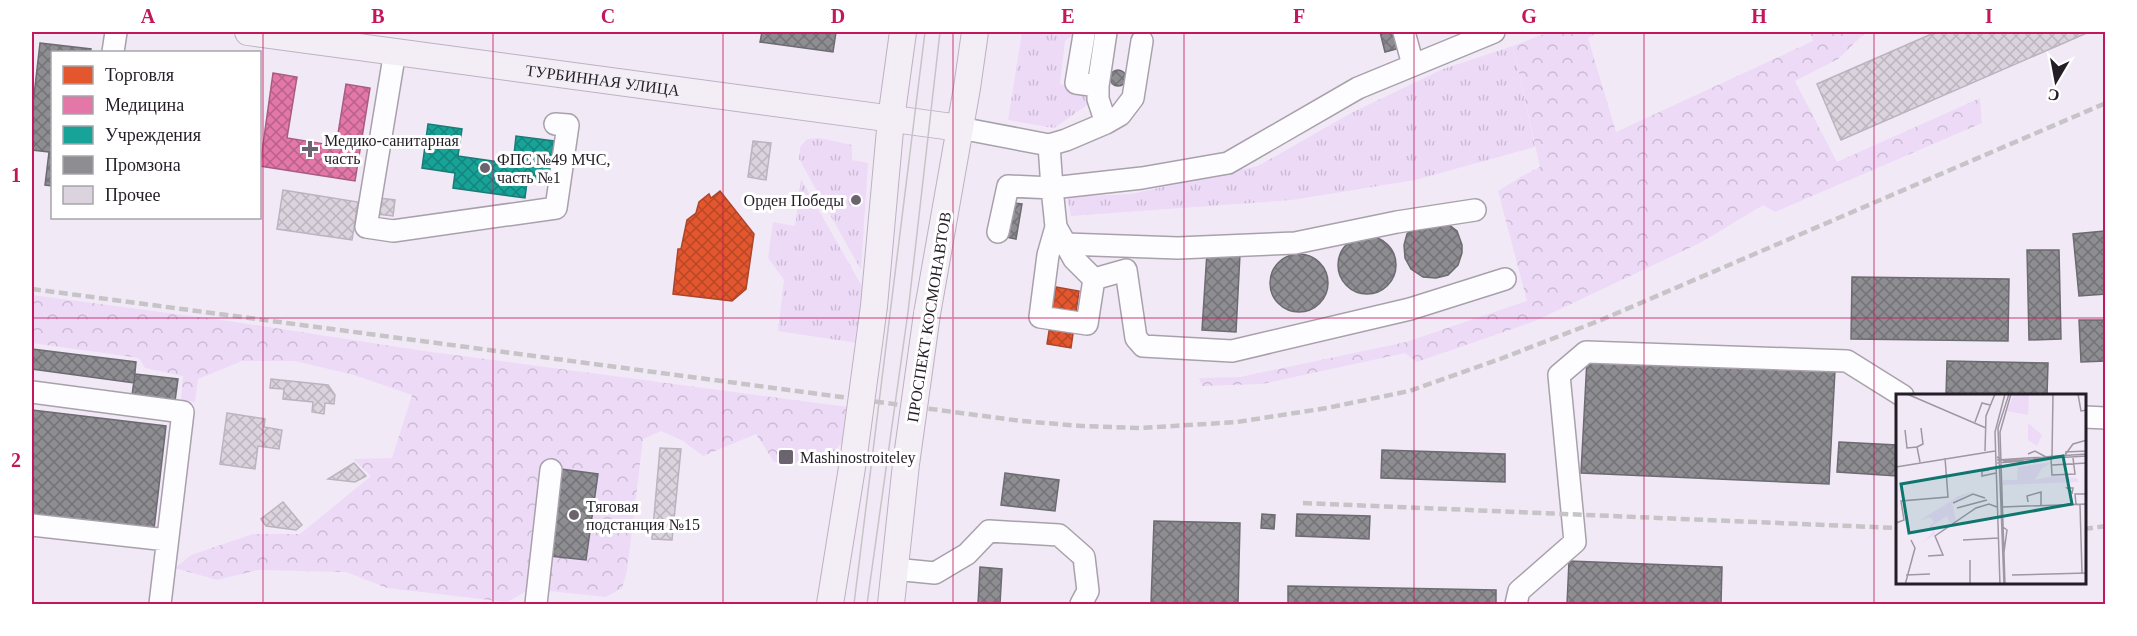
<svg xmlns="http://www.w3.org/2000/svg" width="2137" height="636" viewBox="0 0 2137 636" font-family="'Times New Roman',serif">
<defs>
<pattern id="grass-tufts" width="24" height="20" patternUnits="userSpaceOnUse" patternTransform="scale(1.5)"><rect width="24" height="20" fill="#eddaf7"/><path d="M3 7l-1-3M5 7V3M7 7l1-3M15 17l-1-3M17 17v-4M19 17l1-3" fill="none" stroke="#cbbbd4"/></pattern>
<pattern id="forest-crowns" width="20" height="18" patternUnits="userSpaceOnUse" patternTransform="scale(1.5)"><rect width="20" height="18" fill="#eddaf7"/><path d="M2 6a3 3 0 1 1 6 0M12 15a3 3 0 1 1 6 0" fill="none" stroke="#cbbbd4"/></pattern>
<pattern id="shops-cross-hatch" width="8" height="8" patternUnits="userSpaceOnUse" patternTransform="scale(1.5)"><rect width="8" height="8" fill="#e4572e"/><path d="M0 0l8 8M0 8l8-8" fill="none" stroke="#b84727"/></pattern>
<pattern id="health-cross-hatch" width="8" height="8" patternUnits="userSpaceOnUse" patternTransform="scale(1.5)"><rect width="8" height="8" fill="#e377a8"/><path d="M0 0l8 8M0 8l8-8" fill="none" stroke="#b86189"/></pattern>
<pattern id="public-cross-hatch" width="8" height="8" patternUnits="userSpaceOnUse" patternTransform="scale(1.5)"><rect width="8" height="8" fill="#17a398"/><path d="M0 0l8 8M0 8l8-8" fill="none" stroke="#14847c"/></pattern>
<pattern id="industry-cross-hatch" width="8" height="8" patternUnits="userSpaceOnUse" patternTransform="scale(1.5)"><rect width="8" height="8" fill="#8d8d92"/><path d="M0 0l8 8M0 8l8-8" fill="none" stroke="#737377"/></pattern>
<pattern id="building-cross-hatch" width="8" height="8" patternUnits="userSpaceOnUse" patternTransform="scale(1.5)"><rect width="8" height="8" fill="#dbd3de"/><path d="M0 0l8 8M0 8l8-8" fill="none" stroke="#bcb5be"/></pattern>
</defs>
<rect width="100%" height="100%" fill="#f2e9f7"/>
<path fill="url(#grass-tufts)" d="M1022 32H1078L1065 41 1060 84C1076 87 1084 85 1090 103L1054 128 1008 120Z
M1513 46 1535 147 1415 180 1292 200 1071 216 1067 197 1131 194 1258 166 1349 114 1443 69Z
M820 138 852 145V160L868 163 861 270 799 159 800 147 807 139Z
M801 179 863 288 857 343 778 331 784 280 768 258 773 222 795 226Z"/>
<path fill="url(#forest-crowns)" d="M1549 32H1598L1588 38 1616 132 1813 41 1810 32H1866L1838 59 1795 81 1837 162 1980 98 1982 123 1775 212 1763 205 1702 242 1535 321 1417 362 1405 353 1262 384 1202 386 1199 378 1240 377 1406 342 1527 301 1498 191 1522 176 1540 167 1513 46Z
M32 295 229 321 424 351 848 407 845 439 824 463 774 462 756 434 703 456 683 441 661 431 643 439 627 571 622 588 606 597 530 589 507 602 387 588 346 572 258 570 217 580 175 568 191 555 253 534H300L371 476 353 459 392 458 412 395 354 375 295 361H242L198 379 195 402 181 400 183 376 145 368 139 358 32 343Z"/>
<path fill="url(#shops-cross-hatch)" stroke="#aa462c" stroke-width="1.5" d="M720 191 754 234 746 289 732 301 673 294 678 249H681L687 220 696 213 699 202 709 194 711 198Z
M1056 287 1079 291 1071 348 1047 344Z"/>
<path fill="url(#health-cross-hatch)" stroke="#a95c81" stroke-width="1.5" d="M273 73 297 77 287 138 336 146 346 84 370 88 355 181 260 166Z"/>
<path fill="url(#public-cross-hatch)" stroke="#1b7b76" stroke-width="1.5" d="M428 124 462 129 458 156 513 164 516 136 554 141 548 185 527 182 525 198 453 188 455 173 422 168Z"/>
<path fill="url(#industry-cross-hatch)" stroke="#6d6b72" stroke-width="1.5" d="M762 32H836L833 52 760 42Z
M1380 32H1395L1400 48 1385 52Z
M40 43 91 49 90 52H52V186L45 185 49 152 32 150V113Z
M1110 78a8 8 0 1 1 16 0a8 8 0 1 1-16 0Z
M1007 202 1022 204 1016 239 1001 236Z
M1448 224 1457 231 1462 245V253L1458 265 1448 275 1436 278 1423 277 1411 269 1405 258 1404 245 1407 234 1415 226Z
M2104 231 2106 294 2079 296 2073 234Z
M1338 265a29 29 0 1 1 58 0a29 29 0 1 1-58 0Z
M2027 250H2059L2061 339 2029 340Z
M1207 252 1240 254 1236 332 1202 330Z
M1270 283a29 29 0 1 1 58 0a29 29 0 1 1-58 0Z
M1852 277 2009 279 2008 341 1851 339Z
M2079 320H2106V361L2081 362Z
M32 349 136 362 134 383 32 369Z
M1587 359 1835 370 1829 484 1581 473Z
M1947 361 2048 363 2047 396H1946Z
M135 374 178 379 175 401 132 395Z
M32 410 166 426 154 529 32 515Z
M1839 442 1897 445V476L1837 472Z
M1382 450 1505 454V482L1381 478Z
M561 469 598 474 586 560 550 556Z
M1005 473 1059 480 1055 511 1001 505Z
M1262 514 1275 515 1274 529 1261 528Z
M1297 514 1370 516 1369 539 1296 536Z
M1154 521 1240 523 1238 604H1151Z
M1569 561 1722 567 1721 604H1567Z
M980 567 1002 569 1000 604H978Z
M1288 586 1496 590V604H1288Z"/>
<path fill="url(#building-cross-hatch)" stroke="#bbb4bf" stroke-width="1.5" d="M1936 32H2089L1841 140 1817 84Z
M753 141 771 143 766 180 748 177Z
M283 190 358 202 352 240 277 229Z
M379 198 395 200 393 216 377 214Z
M271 379 328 385 335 395 334 404 325 403 324 414 312 412 313 402 283 399 284 389 270 388Z
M227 413 265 419 264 427 282 430 279 449 258 446 255 469 220 464Z
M660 448 681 449 672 540 652 539Z
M354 463 366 476 355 482 328 479Z
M283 502 302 525 296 530 266 526 261 519Z"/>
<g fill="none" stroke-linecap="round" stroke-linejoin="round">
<g stroke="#a8a1ac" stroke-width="24">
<path id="minor" d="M1404 32 1413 65
M1084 35 1076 83 1098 86
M395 51 366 227 393 231 556 208 568 125 555 124
M113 52 116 32
M1106 123 1120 115 1133 98 1142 41
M960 128 1049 145 1052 188 1142 178 1228 163 1358 88 1494 32
M1049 145 1066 140 1106 123 1098 99V86L1106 32
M998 232 1008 186 1052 188 1056 227 1074 259 1094 279 1087 324 1040 317 1048 255 1056 227
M1066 244 1178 248 1295 243 1397 222 1475 210
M1094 279 1126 270 1136 338 1143 346 1232 351 1410 309 1505 279
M32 392 183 412 160 604
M2084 417 2106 418
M32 525 167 540
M894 569 935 573 967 554 989 531 1059 535 1084 557 1088 591 1081 604
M536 604 551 470
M1516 604 1519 591 1575 542 1559 375 1586 352 1847 361 1903 396"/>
</g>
<g stroke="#bdb1c3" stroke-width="28">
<g id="major">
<path id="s1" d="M248 32 960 128"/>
<path d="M874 306 891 119 903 32"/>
<path d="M927 314 967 88 975 32"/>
<path d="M830 604 854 455"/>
<path d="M891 604 906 464"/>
</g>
</g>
<use href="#minor" stroke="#fdfcfe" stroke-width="21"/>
<use href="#major" stroke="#f3edf5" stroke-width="26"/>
<path stroke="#c6c4c7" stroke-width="1.5" d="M854 604 925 32
M867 604 908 312 940 32"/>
<path stroke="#c6c4c7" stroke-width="4.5" stroke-dasharray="9 4.5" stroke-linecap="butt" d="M32 289 1021 421 1082 426 1141 428 1237 422 1327 408 1409 391 1500 359 1601 320 2106 103
M1303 503 1897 528
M2084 529 2106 526"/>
<g stroke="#bdb1c3" stroke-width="28" stroke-linecap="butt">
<path id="major-bridge" d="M854 455 874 306
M906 464 927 314"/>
</g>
<use href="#major-bridge" stroke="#f3edf5" stroke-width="26"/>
</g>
<path fill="none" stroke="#c2185b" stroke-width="1.5" stroke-opacity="0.55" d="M263 32V604M493 32V604M723 32V604M953 32V604M1184 32V604M1414 32V604M1644 32V604M1874 32V604M32 318H2106"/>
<g fill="#6b646f" stroke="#fff" stroke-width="2">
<path d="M307 140h6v6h6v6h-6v6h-6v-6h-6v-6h6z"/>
<circle cx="485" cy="168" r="6"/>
<circle cx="856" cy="200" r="6"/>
<rect x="778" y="449" width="16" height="16" rx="3"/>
<circle cx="574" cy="515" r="6"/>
</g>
<g text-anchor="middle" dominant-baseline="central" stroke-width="6" stroke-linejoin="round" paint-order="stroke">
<g font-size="16" fill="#231d26" stroke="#fff">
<text stroke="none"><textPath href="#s1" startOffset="358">ТУРБИННАЯ УЛИЦА</textPath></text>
<text transform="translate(929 317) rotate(-81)">ПРОСПЕКТ КОСМОНАВТОВ</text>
</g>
<g font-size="16" fill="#231d26" stroke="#fff" text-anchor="start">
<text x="324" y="140">Медико-санитарная<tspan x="324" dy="18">часть</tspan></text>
<text x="497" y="159">ФПС №49 МЧС,<tspan x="497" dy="18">часть №1</tspan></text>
<text x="844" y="200" text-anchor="end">Орден Победы</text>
<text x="800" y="457">Mashinostroiteley</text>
<text x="586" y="506">Тяговая<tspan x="586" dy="18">подстанция №15</tspan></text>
</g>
</g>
<g transform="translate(1896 394)">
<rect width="190" height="190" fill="#f2e9f7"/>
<path d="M118 0H133L132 21 111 17ZM132 29 146 41 141 52 132 46ZM151 69H155L146 74 139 86 157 82 181 84 182 88 106 91 107 86H121L122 73ZM79 97 56 108 60 127 49 133 54 129 51 122 37 131 39 140 25 150 37 138 33 133 38 128 34 123 23 127 63 102Z" fill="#eddaf7"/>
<path fill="none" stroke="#9f97a3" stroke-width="1.5" d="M11 0 90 34M182 0 185 17 191 16M79 28 86 9 94 11M9 36 11 54 21 53M89 57 90 22 99 0M169 58 191 57M132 60 139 57 150 63M169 61 177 50 191 46M101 63 108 67 191 62M156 63 157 0M155 65 156 81 179 80 177 64M101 66 191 60M24 68 21 53 27 50 25 34M101 69 128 67M156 71 191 69M0 73 99 57M93 76 86 77V82L100 79M176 98 171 94H177L176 100M132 108 131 102 145 98V112M57 109 77 100 89 104M180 110 179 100H191M184 111 186 179M106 113 191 110M61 114 91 106M0 129 8 126 5 107 52 103 49 64M107 133 111 136 108 158M67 146 102 144M32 162 47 161 39 142 80 114 93 110 101 113M74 166V191M10 181 34 180M116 181 191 179M9 191 19 154 15 146M104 191 99 38 109 0M108 191 102 34 113 0M109 191 104 38 115 0"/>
<path fill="#0f766e" fill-opacity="0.15" stroke="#0f766e" stroke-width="3" d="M167 62 176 110 13 139 5 90Z"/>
<rect width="190" height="190" fill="none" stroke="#231d26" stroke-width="3"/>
</g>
<rect width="2137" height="636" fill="none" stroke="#ffffff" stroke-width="66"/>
<rect x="51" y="51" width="210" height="168" fill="#ffffff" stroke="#a7a5a8" stroke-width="1.5"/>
<rect x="63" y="66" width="30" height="18" fill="#e4572e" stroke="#a7a5a8" stroke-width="1.5"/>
<text x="105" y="81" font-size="18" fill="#231d26">Торговля</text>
<rect x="63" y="96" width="30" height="18" fill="#e377a8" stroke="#a7a5a8" stroke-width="1.5"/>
<text x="105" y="111" font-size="18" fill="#231d26">Медицина</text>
<rect x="63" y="126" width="30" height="18" fill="#17a398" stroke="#a7a5a8" stroke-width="1.5"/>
<text x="105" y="141" font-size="18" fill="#231d26">Учреждения</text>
<rect x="63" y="156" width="30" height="18" fill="#8d8d92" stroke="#a7a5a8" stroke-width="1.5"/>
<text x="105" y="171" font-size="18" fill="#231d26">Промзона</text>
<rect x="63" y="186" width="30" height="18" fill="#dbd3de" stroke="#a7a5a8" stroke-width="1.5"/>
<text x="105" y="201" font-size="18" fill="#231d26">Прочее</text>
<g transform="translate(2056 81) rotate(190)" stroke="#ffffff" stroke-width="4.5" paint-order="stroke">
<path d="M0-4.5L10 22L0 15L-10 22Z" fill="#231d26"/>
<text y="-9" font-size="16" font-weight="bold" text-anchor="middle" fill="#231d26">С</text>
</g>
<rect x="33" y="33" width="2071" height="570" fill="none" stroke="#c2185b" stroke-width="2"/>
<g font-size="20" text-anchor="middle" font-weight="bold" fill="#c2185b">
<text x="148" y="23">A</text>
<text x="378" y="23">B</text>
<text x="608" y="23">C</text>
<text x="838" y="23">D</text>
<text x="1068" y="23">E</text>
<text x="1299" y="23">F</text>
<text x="1529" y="23">G</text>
<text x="1759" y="23">H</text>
<text x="1989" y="23">I</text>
<text x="16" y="182">1</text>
<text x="16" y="467">2</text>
</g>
</svg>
